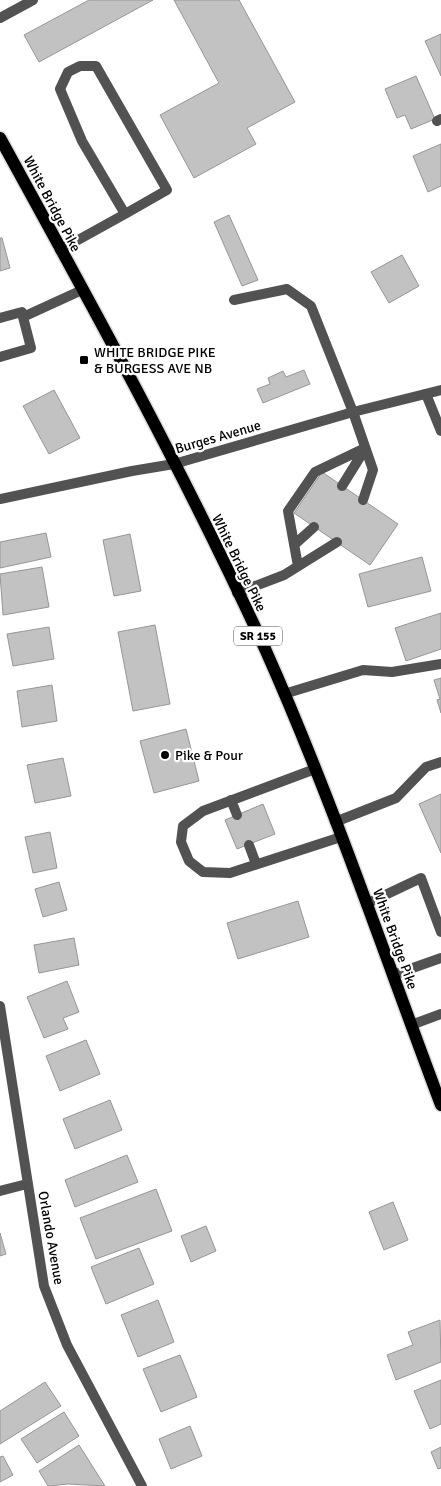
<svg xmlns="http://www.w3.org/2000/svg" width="441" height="1486" viewBox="0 0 441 1486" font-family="Signika,sans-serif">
<rect width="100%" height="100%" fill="#fff"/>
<path fill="#c2c2c2" stroke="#969696" d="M89 0H153L39 62 24 35Z
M174 0H239L295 102 247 128 256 144 194 178 160 115 219 83Z
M441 34V76L425 41Z
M416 76 435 119 411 129 405 115 397 118 385 89Z
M441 144V186L428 192 413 156Z
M229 215 258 280 242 286 214 222Z
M0 238H2L10 268 0 271Z
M402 255 419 286 389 303 371 272Z
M304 370 310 384 263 403 257 389 270 384 268 378 283 371 286 377Z
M54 390 80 438 49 454 23 406Z
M322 472 398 524 370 565 294 513Z
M46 533 51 557 0 568V542Z
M130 534 141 591 114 596 103 540Z
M422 557 431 591 368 607 359 574Z
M42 567 49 607 3 615 0 574Z
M441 613V649L406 661 395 628Z
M155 625 170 704 133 711 118 632Z
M49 627 54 659 13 666 7 634Z
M441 678V713L437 700 440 699 434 680Z
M52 685 57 721 22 727 17 691Z
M186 729 199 781 154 793 140 741Z
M63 758 71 796 35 803 27 765Z
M441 794V853L419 804Z
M263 804 275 834 237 849 225 820Z
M50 832 57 868 33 873 25 837Z
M59 882 67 910 43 917 35 889Z
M298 901 309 937 238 959 227 923Z
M74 938 79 965 39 973 34 945Z
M67 981 79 1012 63 1018 68 1029 44 1038 27 997Z
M86 1040 100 1074 60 1091 46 1056Z
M110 1100 122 1130 75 1149 63 1119Z
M127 1155 138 1182 75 1207 65 1180Z
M156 1189 172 1231 96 1259 80 1218Z
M393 1202 408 1240 384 1250 369 1212Z
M206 1226 216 1251 191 1262 181 1236Z
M0 1233 6 1254 0 1256Z
M139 1248 154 1284 106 1304 91 1267Z
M158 1300 174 1342 138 1357 121 1315Z
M440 1320 441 1362 396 1380 387 1355 413 1345 408 1332Z
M180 1355 197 1397 161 1412 143 1369Z
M441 1380V1424L430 1429 414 1391Z
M45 1382 61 1406 0 1444V1411Z
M64 1412 79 1436 37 1463 21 1439Z
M190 1426 202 1456 171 1469 159 1439Z
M79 1445 105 1486 68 1484 48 1486 39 1471Z
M441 1447V1468L438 1469 431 1452Z
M3 1456 13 1475 0 1482V1457Z"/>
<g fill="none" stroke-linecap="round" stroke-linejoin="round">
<g stroke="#dbdbdb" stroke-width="15">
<path id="primary" d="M0 138C93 307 186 476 266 651 332 799 384 954 441 1105"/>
</g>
<path stroke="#525252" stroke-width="10" d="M0 18 33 0
M80 66H96L167 190 125 214 82 141 60 89 68 72Z
M437 121 441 119
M60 250 125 214
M234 300 287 289 311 306 353 412 373 470 363 500
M0 318 22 312 23 317
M0 357 31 348 23 317 82 290
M426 394 441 431
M342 486 365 449
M294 545 314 527
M298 566 288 511 315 472 365 448
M237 593 284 575 337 542
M284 694 363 670 392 672 441 664
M315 769 203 811 183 826 181 842 189 861 203 872 230 873 341 837
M231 800 237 815
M335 822 396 798 426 767 441 762
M249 845 256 864
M366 904 421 878 441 932
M393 975 441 958
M411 1025 441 1014"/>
<path stroke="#525252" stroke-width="10" d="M0 499 132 471 174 464 353 412 441 390
M0 1006 44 1286 67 1345 142 1486
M0 1191 27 1184"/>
<use href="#primary" stroke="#000" stroke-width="12"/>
</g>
<g fill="#000" stroke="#fff" stroke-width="2">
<rect x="79" y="355" width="10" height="10" rx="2.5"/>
<circle cx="165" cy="755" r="5"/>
</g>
<g text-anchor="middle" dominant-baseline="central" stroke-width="4.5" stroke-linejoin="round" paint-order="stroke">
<rect fill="#fff" stroke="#4c4c4c" stroke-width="1" x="234" y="626.5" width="48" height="19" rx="4"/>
<g font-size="12" font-weight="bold" fill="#000">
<text x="258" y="636">SR 155</text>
</g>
<g font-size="14" fill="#000" stroke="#fff">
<text transform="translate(52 204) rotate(62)">White Bridge Pike</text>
<text transform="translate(218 437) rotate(-16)">Burges Avenue</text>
<text transform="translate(239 563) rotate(64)">White Bridge Pike</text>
<text transform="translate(395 939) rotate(70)">White Bridge Pike</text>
<text transform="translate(51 1238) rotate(80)">Orlando Avenue</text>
</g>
<g font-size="14" fill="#000" stroke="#fff" text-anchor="start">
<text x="94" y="352">WHITE BRIDGE PIKE<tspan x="94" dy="16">&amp; BURGESS AVE NB</tspan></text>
<text x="175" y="755">Pike &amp; Pour</text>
</g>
</g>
</svg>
